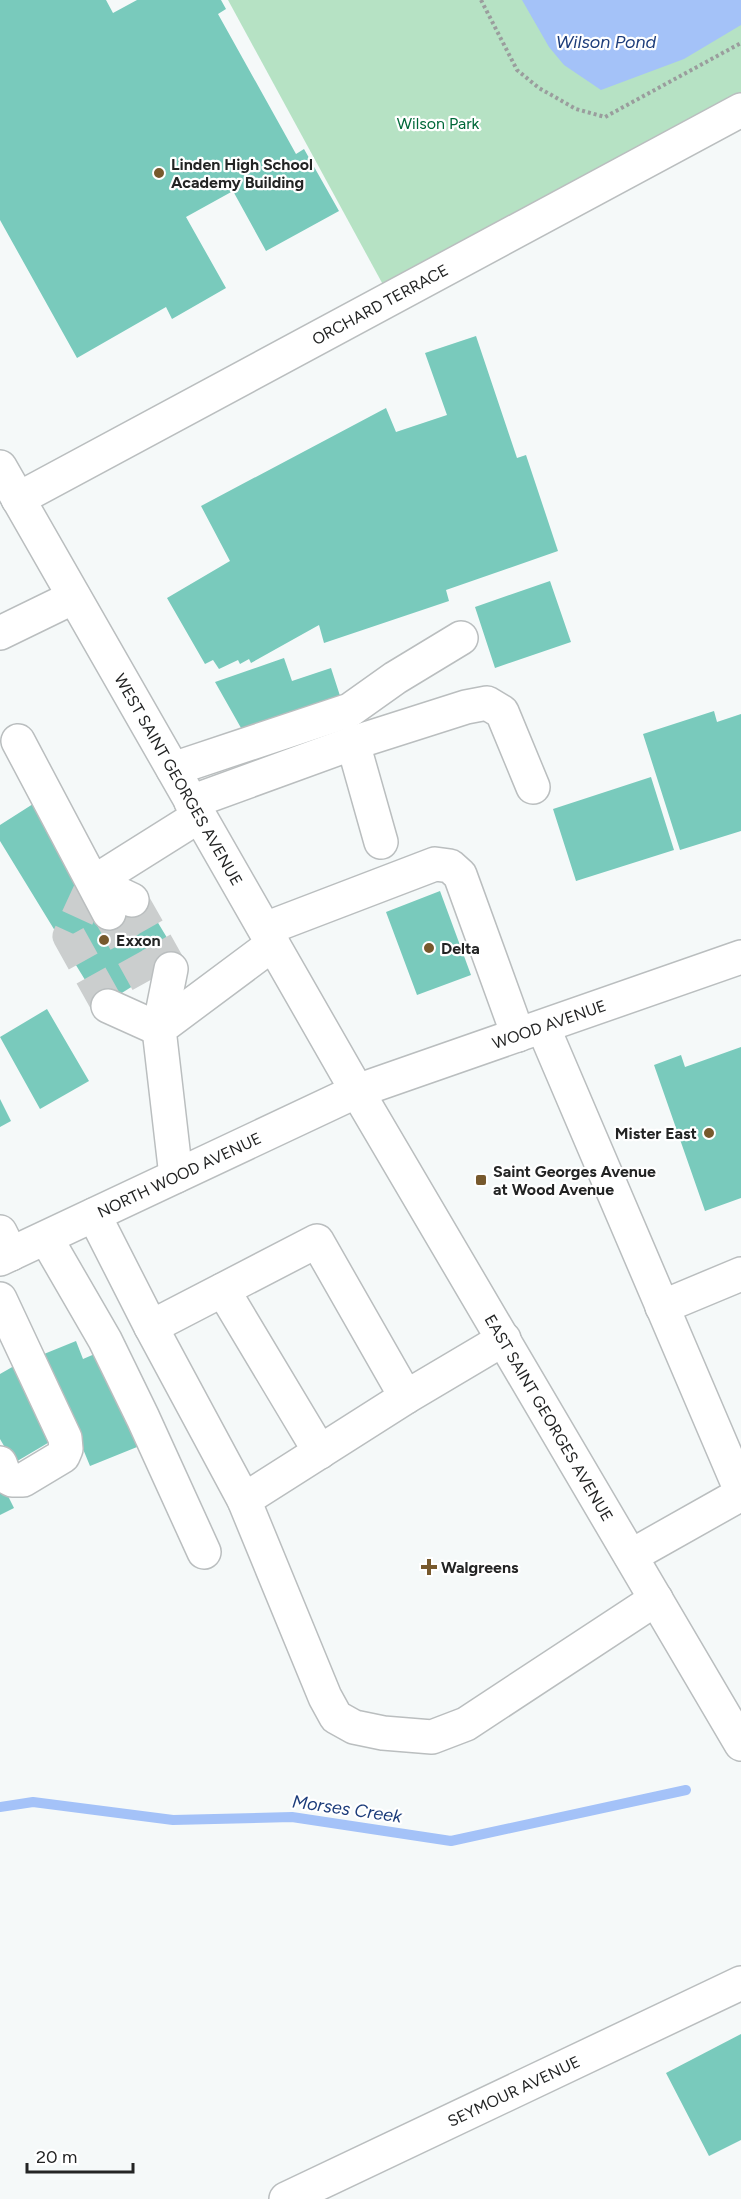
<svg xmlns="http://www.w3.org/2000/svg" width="741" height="2199" viewBox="0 0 741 2199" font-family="Figtree,sans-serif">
<rect width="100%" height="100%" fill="#f5f9f9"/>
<path fill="#b6e2c4" d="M228 0H741V98L387 292Z"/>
<path fill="#a4c2f8" d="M522 0H741V25L684 59 601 90 564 65 549 47Z"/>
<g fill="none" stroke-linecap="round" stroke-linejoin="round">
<path stroke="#a4c2f8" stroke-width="10" d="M0 1807 33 1802 173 1820 292 1817 451 1841 686 1790"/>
</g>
<path fill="#79cabc" d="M0 0H106L113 13 137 0H221L226 9 218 14 296 154 304 149 339 211 266 251 233 191 186 217 226 288 172 319 166 307 77 358 0 220Z
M476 336 517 458 526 455 558 551 446 590 449 601 324 643 319 625 251 663 249 659 240 664 238 660 219 669 213 660 205 664 167 598 230 561 201 506 386 408 396 432 447 415 425 353Z
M550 581 571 642 495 668 475 607Z
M284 658 292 681 331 668 342 702 245 735 215 682Z
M714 711 717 722 741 714V831L680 850 643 734Z
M651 777 674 850 576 881 553 809Z
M33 804 140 893 169 941 158 948 168 964 101 1006 0 841V825Z
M440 891 471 975 417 995 386 912Z
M47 1009 89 1081 40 1109 0 1037Z
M741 1047V1198L705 1211 654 1065 681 1055 685 1067Z
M0 1099 11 1121 0 1127Z
M76 1341 83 1359 104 1350 142 1445 90 1466 44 1354Z
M21 1362 63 1434 14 1463 0 1439V1374Z
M0 1480 14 1508 0 1515Z
M741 2034V2140L709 2156 666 2073Z"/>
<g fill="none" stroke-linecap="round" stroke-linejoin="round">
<path stroke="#cbcece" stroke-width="33" stroke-dasharray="33 16" stroke-linecap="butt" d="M91 888 69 936 108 1006
M132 900 171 969
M109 913 147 982"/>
<g stroke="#babebf" stroke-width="36">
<g id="minor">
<path id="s1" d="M18 499 741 110"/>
<path d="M0 633 74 597"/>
<path d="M18 741 109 913"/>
<path d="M353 743 381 842"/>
<path d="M173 769 350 710 395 678 461 638"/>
<path d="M191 802 353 743 466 707 487 703 502 712 533 787"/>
<path d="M132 900 94 882 199 816"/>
<path d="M265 929 435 864 450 866 460 875 518 1035"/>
<path d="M108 1006 159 1029"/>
<path d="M543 1027 741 1491"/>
<path d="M159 1029 171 969"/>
<path d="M176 1176 159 1029 273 944"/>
<path d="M94 1215 151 1327 244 1500 325 1697 336 1717 354 1727 383 1733 432 1737 466 1724 656 1599"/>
<path d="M0 1232 11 1254"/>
<path d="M46 1238 105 1340 143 1418 204 1552"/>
<path d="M223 1290 320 1452"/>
<path d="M0 1299 65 1438 66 1449 63 1456 23 1480H12L5 1476 0 1463"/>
<path d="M662 1307 741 1274"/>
<path d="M151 1327 317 1241 406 1397"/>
<path d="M244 1500 406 1397 504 1339"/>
<path d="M631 1556 741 1494"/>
<path id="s2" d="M286 2199 741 1983"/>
</g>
</g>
<g stroke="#babebf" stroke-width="36">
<g id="major">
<path id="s3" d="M0 467 357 1091 741 1744"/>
<path id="s4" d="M0 1259 357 1091 741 957"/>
</g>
</g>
<path stroke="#9a9d9d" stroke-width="4" stroke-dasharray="3 3" stroke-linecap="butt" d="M481 0 517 70 539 88 576 109 605 117 741 43"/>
<use href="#minor" stroke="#fff" stroke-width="33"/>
<use href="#major" stroke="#fff" stroke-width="33"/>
</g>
<g fill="#77592d" stroke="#fff" stroke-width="2">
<circle cx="159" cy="173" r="6"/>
<circle cx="104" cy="940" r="6"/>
<circle cx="429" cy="948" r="6"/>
<circle cx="709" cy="1133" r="6"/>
<rect x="475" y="1174" width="12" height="12" rx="3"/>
<path d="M426 1558h6v6h6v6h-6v6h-6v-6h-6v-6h6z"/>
</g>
<g text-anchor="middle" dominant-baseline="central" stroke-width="4.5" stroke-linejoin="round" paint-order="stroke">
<g font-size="16" fill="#006839" stroke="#fff">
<text x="438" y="123">Wilson Park</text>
</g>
<g font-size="16" font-weight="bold" fill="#232424" stroke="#fff" text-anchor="start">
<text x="171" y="164">Linden High School<tspan x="171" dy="18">Academy Building</tspan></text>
<text x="116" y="940">Exxon</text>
<text x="441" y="948">Delta</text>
<text x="697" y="1133" text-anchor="end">Mister East</text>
<text x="493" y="1171">Saint Georges Avenue<tspan x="493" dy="18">at Wood Avenue</tspan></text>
<text x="441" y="1567">Walgreens</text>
</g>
<g font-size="16" fill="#232424" stroke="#fff">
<text stroke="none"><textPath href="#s1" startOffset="411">ORCHARD TERRACE</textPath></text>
<text stroke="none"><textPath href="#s3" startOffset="360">WEST SAINT GEORGES AVENUE</textPath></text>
<text stroke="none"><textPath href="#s4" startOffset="598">WOOD AVENUE</textPath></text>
<text stroke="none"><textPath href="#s4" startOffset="198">NORTH WOOD AVENUE</textPath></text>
<text stroke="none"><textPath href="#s3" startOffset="1098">EAST SAINT GEORGES AVENUE</textPath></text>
<text stroke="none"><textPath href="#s2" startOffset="252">SEYMOUR AVENUE</textPath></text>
</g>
<g font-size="18" font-style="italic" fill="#1d3d7b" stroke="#fff">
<text x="606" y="42">Wilson Pond</text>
<text transform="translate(347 1809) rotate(8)">Morses Creek</text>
</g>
</g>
<path d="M27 2163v9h106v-9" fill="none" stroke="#232424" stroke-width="3"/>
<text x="36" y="2163" font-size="18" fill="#232424" stroke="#ffffff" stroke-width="4.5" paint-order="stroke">20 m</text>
</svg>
